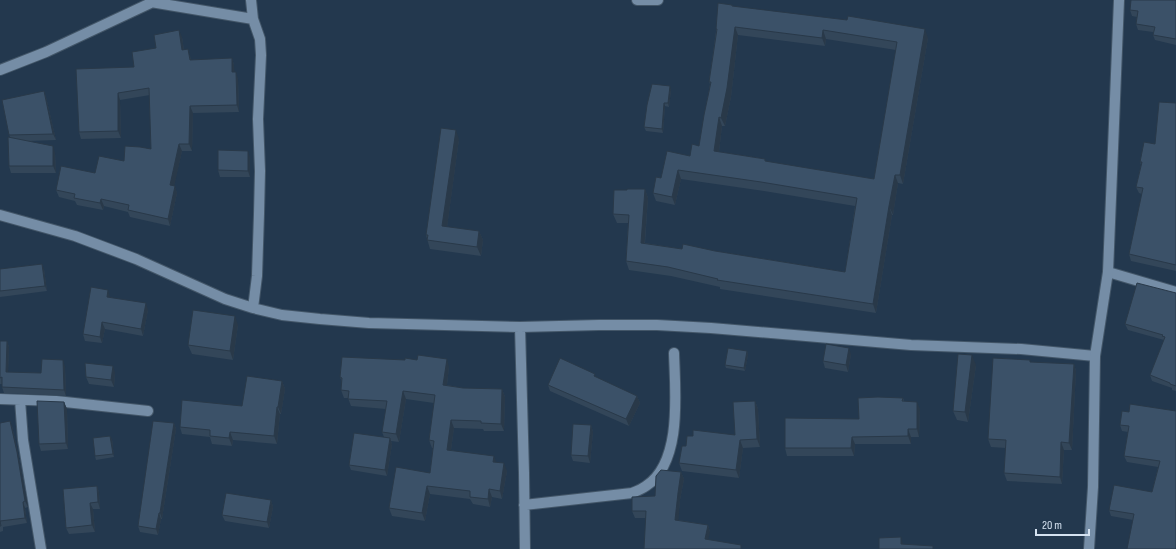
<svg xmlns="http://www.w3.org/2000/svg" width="1176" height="549" viewBox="0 0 1176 549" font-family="'Sofia Sans Condensed',sans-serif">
<rect width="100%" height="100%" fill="#23384e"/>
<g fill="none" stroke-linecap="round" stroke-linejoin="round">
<g stroke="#435668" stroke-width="12">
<path id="minor" d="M251 0 253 19 260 39 261 55 258 119 260 171 259 214 257 276 253 308
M637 0H658
M151 2 253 19
M0 70 46 52 157 0
M0 215 75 236 136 259 225 299 253 308 282 315 320 319 369 323 520 327 599 325H657L711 328 911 345 1021 349 1095 356
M1108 272 1176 292
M520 327 524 473 525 549
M0 399 56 401 148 411
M20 400 23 440 41 549
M524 505 632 493C637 491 642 489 646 486 683 462 675 391 674 353"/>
</g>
<g stroke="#435668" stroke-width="12">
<path id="tertiary" d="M1089 549 1093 487 1095 356 1108 272 1119 0"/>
</g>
<use href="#minor" stroke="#758da6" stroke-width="10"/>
<use href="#tertiary" stroke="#758da6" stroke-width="10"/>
</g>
<path fill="#334659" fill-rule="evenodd" d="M1176 0V45L1155 40 1153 35V32L1138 30 1136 24 1137 17 1132 16 1130 10Z
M732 5 733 6 928 38 903 184 898 183 893 215H892L876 313 720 289V287L671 276 629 270 626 261 628 223H617L613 214 627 190 645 189 648 198 645 243 682 249 715 251 845 272 855 206 764 191 681 179 675 205 656 201 653 193 661 178 690 156 699 146 710 84 709 82 716 31V29ZM738 35 825 46 826 39 896 50 874 179 766 162 765 159 719 152 722 126H725L731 97Z
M182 37 184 50 190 56 191 60 232 58 234 65V72L238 79 239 112 193 113 192 151H182L174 185 177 193 170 226 130 217 128 212 104 206 103 210 77 205 75 201 59 197 56 190 151 149 150 95 120 100 121 138 81 139 79 132 134 67 156 48Z
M671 90 669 107 665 106 663 133 646 131 644 127Z
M44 91 46 97 56 140 28 141 55 153 56 173H11L9 166 10 137 9 135Z
M1176 103V271L1131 261 1129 254 1142 194 1139 193 1136 187 1141 165 1140 162 1155 144Z
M459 139 447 227 479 231 483 240 481 256 430 249 426 235Z
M250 157V177H220L218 170Z
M0 269H44L47 291 0 297Z
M1176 293V391L1172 390V388L1152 381 1150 375 1164 340 1128 330 1125 324Z
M110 297 148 310 143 336 105 329 102 343 85 341 83 334Z
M238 325 233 360 192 354 188 345Z
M0 341H7L9 347 8 372 41 373 65 366 66 396 4 393 2 387V384H0Z
M747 351 748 355 745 371 726 368 725 365Z
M851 354 848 372 825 368 823 361Z
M405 360 449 367 447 385 463 388 502 389 505 397 504 431H484L483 429 454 428 451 450 496 462 507 471 502 499 492 497 490 507 473 504 470 499 430 494 425 521 392 516 389 508 430 473 433 448H432L429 440 434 403 406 399 399 442 391 441 392 444 387 476 351 470 349 465 384 437 382 432 386 409 351 406 348 398H344L341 390 342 382 340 377Z
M1031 362 1074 364 1076 371 1072 450H1064L1062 484 1007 481 1004 473 1006 448 991 447 988 439Z
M976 365 968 422 957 420 953 411Z
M115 373 114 387 89 384 86 377Z
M596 377 637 396 640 403 629 426 550 391 548 385Z
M282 381 285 389 281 414H280L277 444 233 440 232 446 212 444 210 437 182 434 180 427 242 406Z
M903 398 904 401 920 409 919 437H911V444H855L854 456H787L785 448 859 419Z
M755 401 758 409 760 447 743 448 739 478 682 471 679 463 693 436 735 435Z
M64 402 67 409 68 449 41 451 39 444Z
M1176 411V549L1133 520 1111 516 1109 510 1152 492 1158 467 1127 462 1124 456 1128 432 1122 431 1120 425 1129 412Z
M0 423 12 426 19 458 28 507 25 508 27 523 3 527V531L0 532Z
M174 423 176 429 162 519H161L158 535 140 532 138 526Z
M591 425 593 432 590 463 573 461 571 455Z
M112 439 114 457 96 460 95 456Z
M681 472 684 479 680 500 678 520 708 525 710 532 644 549 646 518H635L632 511 655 496Z
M97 486 99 492 100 509H93L95 532 69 534 66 528Z
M271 500 273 507 269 528 225 521 222 515Z"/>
<path fill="#293949" d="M735 27 738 35 731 97 725 126 721 118Z
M925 29 928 38 903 184 900 175Z
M179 30 182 37 185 57 182 50Z
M823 30 826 39 825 46 822 38Z
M188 49 190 56 192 67 190 60Z
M232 58 234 65 235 79 232 72Z
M236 72 238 79 239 112 237 105Z
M670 86 671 90 669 107 668 103Z
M44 91 46 97 56 140 53 134Z
M118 93 120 100 121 138 118 131Z
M664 103 665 106 663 133 662 129Z
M190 106 193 113 192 151 189 144Z
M719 117 722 126 718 160 714 151Z
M456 130 459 139 446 235 442 226Z
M179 144 182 151 173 192 170 185Z
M53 146 55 153 56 173 53 166Z
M248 151 250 157V177L248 171Z
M678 170 681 179 675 205 672 197Z
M895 175 898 183 893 215 889 206Z
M175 186 177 193 170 226 168 219Z
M645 189 648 198 644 251 641 243Z
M101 199 104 206 103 210 100 203Z
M889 206 892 215 876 313 873 304Z
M479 231 483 240 481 256 477 247Z
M42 264 44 269 47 291 45 286Z
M108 290 110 297 109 303 107 297Z
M146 303 148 310 143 336 141 329Z
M235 316 238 325 233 360 230 351Z
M102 322 105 329 102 343 100 337Z
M7 341 9 347 8 378 6 372Z
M849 348 851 354 848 372 846 365Z
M747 351 748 355 745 371 744 368Z
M972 355 976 365 968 422 965 412Z
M447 359 449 367 446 393 443 385Z
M63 360 65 366 66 396 64 390Z
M1074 364 1076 371 1072 450 1069 443Z
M113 366 115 373 114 387 111 380Z
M282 381 285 389 281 414 278 407Z
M502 389 505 397 504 431 501 424Z
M403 391 406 399 399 442 396 434Z
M637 396 640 403 629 426 626 419Z
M755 401 758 409 760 447 757 439Z
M64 402 67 409 68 449 66 443Z
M917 402 920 409 919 437 917 429Z
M277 407 280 414 277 444 274 436Z
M451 420 454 428 450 457 447 450Z
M10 421 12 426 19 458 28 507 25 501Z
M174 423 176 429 162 519 160 513Z
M591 425 593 432 590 463 588 456Z
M908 429 911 437V444L908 436Z
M230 432 233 440 232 446 229 438Z
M110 436 112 439 114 457 113 454Z
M852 437 855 444 854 456 851 448Z
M390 438 392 444 387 476 385 470Z
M740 440 743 448 739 478 736 470Z
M1061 442 1064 450 1062 484 1060 477Z
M494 456 497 464 493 462Z
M504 463 507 471 502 499 500 491Z
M681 472 684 479 680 500 678 527 675 520 678 493Z
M97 486 99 492 100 509 98 502Z
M427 486 430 494 425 521 422 513Z
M489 489 492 497 490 507 488 499Z
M271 500 273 507 269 528 267 522Z
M23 502 25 508 27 523 25 518Z
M90 503 93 509 95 532 92 525Z
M159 513 161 519 158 535 156 529Z
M708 525 710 532 707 546 705 539Z
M901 537 903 544 904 549 901 544Z"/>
<path fill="#3b5168" stroke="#293949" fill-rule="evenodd" d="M1131 0H1176V39L1153 35 1155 27 1136 24 1138 11 1130 10Z
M718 3 732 5V6L847 20 848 16 925 29 900 175H895L889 206 873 304 717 280 718 279 668 267 626 261 629 215 613 214 614 190H627V189H645L641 243 682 249 683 244 715 251 845 272 857 198 761 182 678 170 672 197 653 193 656 177 661 178 667 151 690 156 692 144 699 146 704 115 711 82H709L717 29H716ZM735 27 822 38 823 30 897 42 874 179 765 161V159L714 151 719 117 721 118 727 88Z
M179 30 182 50 188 49 190 60 232 58V72H236L237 105 190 106 189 144H179L170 185 175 186 168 219 128 210 129 205 101 199 100 203 74 198 75 194 56 190 61 166 95 173 99 156 124 161 125 146 140 147 151 149 149 88 118 93V131L79 132 76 69 134 67 132 52 156 48 154 35Z
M652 84 670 86 668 103H664L662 129 644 127 647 105Z
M44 91 53 134 9 135 2 100Z
M1159 102 1176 103V265L1129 254 1143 188 1136 187 1142 162H1140L1144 142 1155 144Z
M441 128 456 130 442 226 479 231 477 247 427 240 428 235H426Z
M8 137 53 146V166H9Z
M218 150 248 151V171L218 170Z
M42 264 45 286 0 291V269Z
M1137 283 1176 293V386L1170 384V383L1150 375 1165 337 1162 336 1163 335 1125 324Z
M91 287 108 290 107 297 146 303 141 329 102 322 100 337 83 334Z
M193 310 235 316 230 351 188 345Z
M0 341H7L6 372 41 373 42 359 63 360 64 390 2 387V377L0 378Z
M826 344 849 348 846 365 823 361Z
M728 348 747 351 744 368 725 365Z
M958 354 972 355 965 412 953 411Z
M418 355 447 359 443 385 463 388 502 389 501 424 481 423V421L451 420 447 450 494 456 493 462 504 463 500 491 489 489 488 499 470 497V491L427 486 422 513 389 508 396 467 430 473 434 441 429 440 435 395 403 391 396 434 382 432 387 401 348 399 349 391 341 390 342 378 340 377 342 357 405 360V358L417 360Z
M560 358 595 374 594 376 637 396 626 419 548 385Z
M993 358 1030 360V362L1074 364 1069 443 1061 442 1060 477 1004 473 1006 440 988 439Z
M85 363 113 366 111 380 86 377Z
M247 376 282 381 278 407H277L274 436 230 432 229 438 210 436V430L180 427 182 400 242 406Z
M878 397 903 398 902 401 917 402V429H908V436L852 437 851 448H785V418L859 419 858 398Z
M37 401 64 402 66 443 39 444Z
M755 401 757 439 740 440 736 470 679 463 682 446H686L687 436H693V430L735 435 733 402Z
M1130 404 1176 411V549H1127L1134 514 1109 510 1114 485 1152 492 1160 461 1124 456 1129 426 1120 425 1122 411 1129 412Z
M10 421 17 452 25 501 23 502 25 518 0 521 1 526H0V423Z
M153 421 174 423 160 513H159L156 529 138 526Z
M573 424 591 425 588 456 571 455Z
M354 433 390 438 385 470 349 465Z
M110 436 113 454 95 456 93 438Z
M661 470 681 472 678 493 675 520 708 525 705 539 741 545V549H644L646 511H632V497L655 496 656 476Z
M97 486 98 502 90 503 92 525 66 528 63 489Z
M226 493 271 500 267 522 222 515Z
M901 537V544L933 546V549H879V538Z"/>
<path d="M1036 529v6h53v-6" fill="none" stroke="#d5e2f0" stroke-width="2"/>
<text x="1042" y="529" font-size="12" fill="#d5e2f0" stroke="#23384e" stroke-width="3" paint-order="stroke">20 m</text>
</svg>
